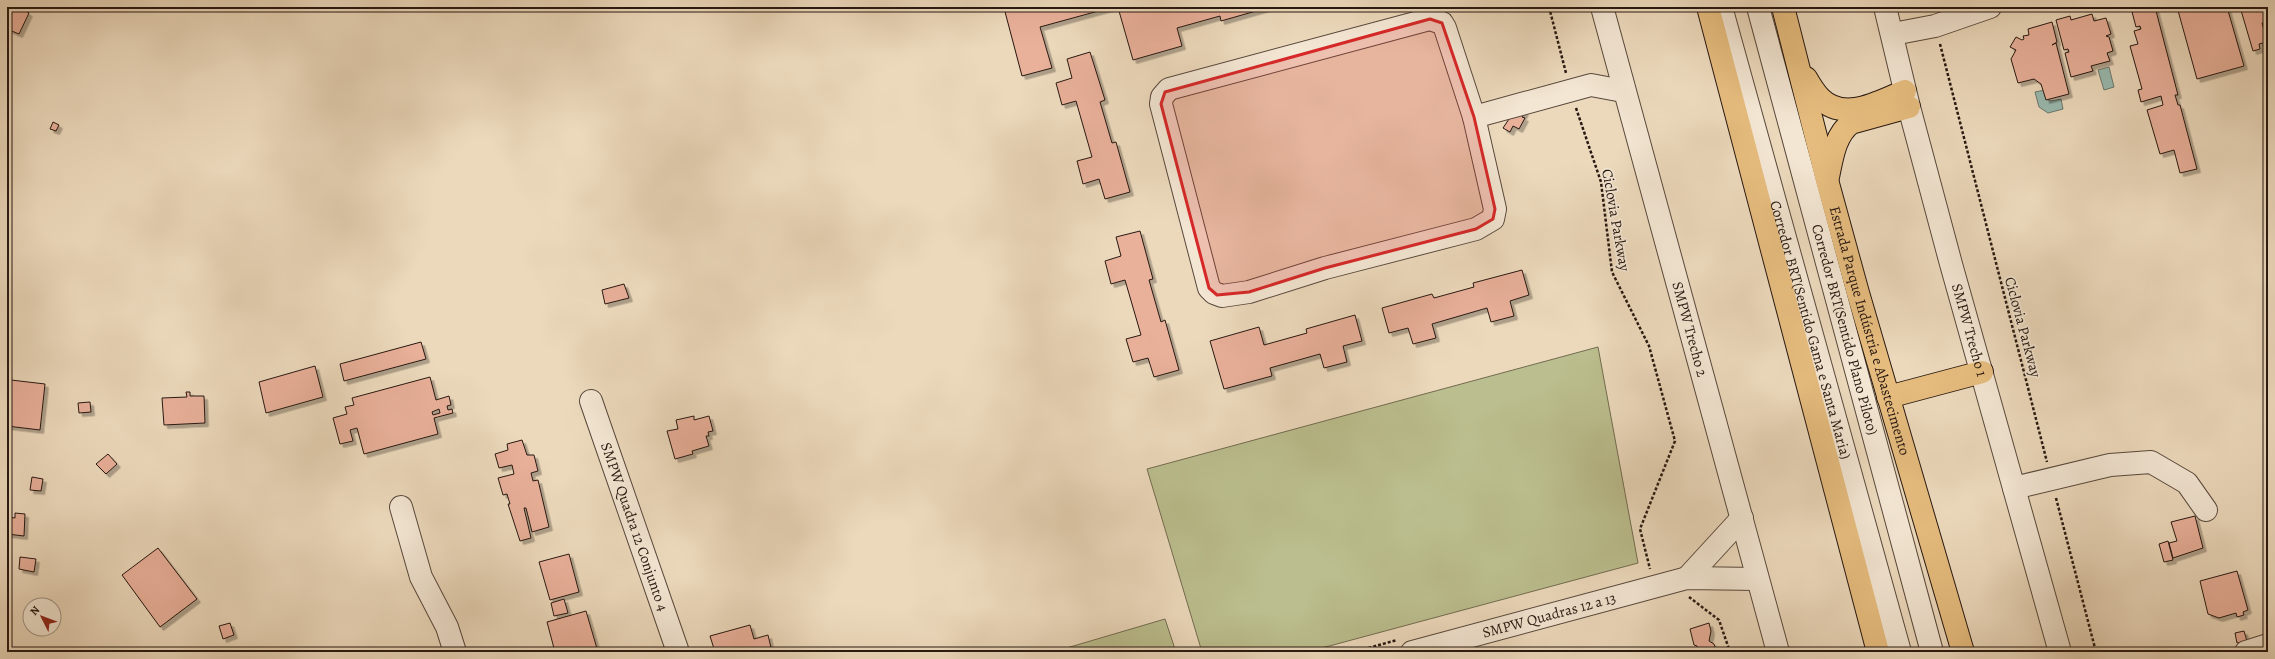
<svg xmlns="http://www.w3.org/2000/svg" width="2275" height="659" viewBox="0 0 2275 659" font-family="Alegreya,serif">
<defs>
<filter id="shadow"><feDropShadow dx="3.5" dy="3.5" stdDeviation="0" flood-color="#0004"/></filter>
</defs>
<rect width="100%" height="100%" fill="#ecd9bc"/>
<filter id="stains"><feTurbulence type="fractalNoise" baseFrequency=".005" numOctaves="4"/><feColorMatrix values="0 0 0 0 .2 0 0 0 0 .09 0 0 0 0 .02 0 0 0 .5 -.17"/></filter>
<radialGradient id="worn" r=".72"><stop offset=".6" stop-color="#630" stop-opacity="0"/><stop offset="1" stop-color="#630" stop-opacity=".3"/></radialGradient>
<path fill="#bbbe8e" stroke="#716b50" d="M1598 347 1638 563 1307 652H1202L1147 469Z
M1165 619 1176 652H1053Z"/>
<path fill="#99baaf" stroke="#6b7970" d="M2109 67 2114 87 2104 90 2098 70Z
M2045 90 2047 99 2051 101 2061 99 2063 109 2048 113 2039 107 2035 92Z"/>
<path fill="#e9b09a" stroke="#271811" fill-rule="evenodd" filter="url(#shadow)" d="M7 7H18L29 13 19 34 7 29Z
M1009 7H1113L1040 27 1052 68 1022 76 1004 8Z
M1133 7H1270L1221 21 1220 16 1177 28 1182 46 1133 60 1119 11Z
M2136 7H2155L2178 95H2175L2178 105H2180L2197 169 2180 173 2174 150 2160 154 2147 110 2163 105 2161 96 2141 102 2138 90 2142 89 2130 46 2138 44 2134 31 2141 29 2140 26 2136 27 2131 8Z
M2177 7H2227L2244 66 2197 79Z
M2240 7H2268V21L2262 23 2267 42 2259 44 2260 49 2253 51Z
M2092 14 2094 21 2106 18 2111 34 2106 36 2109 37 2113 51 2107 53 2110 61 2091 66 2093 71 2071 77 2065 53 2069 52 2068 49 2064 50 2056 20 2070 16 2071 20Z
M2052 22 2057 42 2052 45 2056 43 2069 94 2046 100 2041 84 2034 79 2018 83 2011 59 2016 50 2010 47 2016 37 2022 40 2024 39 2023 36 2029 35 2028 29Z
M1090 52 1105 100 1100 102 1112 143 1116 142 1130 192 1105 199 1099 179 1083 184 1077 161 1092 157 1076 101 1062 105 1056 83 1072 78 1067 59Z
M1517 107 1525 112 1522 117 1525 118 1519 129 1513 126 1510 132 1503 128Z
M53 122 59 125 56 131 50 129Z
M1140 231 1153 279 1149 280 1161 322 1165 320 1179 370 1154 377 1148 358 1133 362 1126 339 1141 335 1125 280 1111 284 1105 261 1121 256 1116 237Z
M1522 270 1529 295 1510 301 1514 316 1491 322 1487 308 1432 324 1436 338 1413 344 1408 328 1389 333 1382 308 1432 294 1434 298 1474 287 1473 283Z
M624 284 629 298 605 304 602 290Z
M1355 315 1362 341 1343 346 1347 362 1324 368 1320 354 1270 368 1272 376 1224 389 1210 341 1259 327 1264 345 1307 333 1306 329Z
M421 342 426 359 344 381 340 364Z
M315 366 323 397 266 413 259 382Z
M7 377H10L11 380 45 384 40 430 7 426Z
M430 377 436 400 449 396 451 405 447 406 448 410 452 409 453 413 434 418 438 434 364 454 357 428 350 430 353 441 340 444 333 418 347 414 345 407 354 405 352 398ZM439 409 440 413 433 415 432 412Z
M186 392H190V396H204L205 423 164 425 162 398 187 397Z
M90 402 91 412 79 413 78 403Z
M694 416V420L709 416 713 431 708 432 709 436H706L709 446 692 451 693 454 675 459 667 431 678 429 676 420Z
M522 440 527 455H534L538 471 531 473 533 481 538 480 549 527 532 532 526 508H524L531 538 520 541 508 504H510L507 494 503 495 498 478 514 474 512 465 499 468 495 454 508 450 507 444Z
M108 454 117 464 106 474 96 464Z
M32 477 43 479 41 491 30 490Z
M15 513 25 514 24 536 7 534 8 517 15 518Z
M2195 516 2203 548 2173 558 2169 543 2177 541 2171 522Z
M2168 541 2173 560 2164 562 2159 544Z
M158 548 197 599 160 627 122 575Z
M569 554 579 592 550 600 539 562Z
M20 557 36 559 34 572 19 569Z
M2237 571 2248 610 2243 612 2244 615 2237 617 2236 613 2219 618 2208 614 2200 581Z
M564 599 568 613 554 616 551 603Z
M586 611 598 652H555L547 622Z
M230 623 234 635 223 639 219 626Z
M1709 623 1711 631 1709 641 1714 644 1717 652H1700L1697 646 1694 645 1690 629Z
M750 625 754 639 768 635 772 652H715L710 636Z
M2244 631 2247 641 2237 643 2235 633Z"/>
<g fill="none" stroke-linecap="round" stroke-linejoin="round">
<g stroke="#58483c" stroke-width="24">
<g id="minor">
<path id="s1" d="M1602 7 1778 652"/>
<path id="s2" d="M1721 7 1900 652"/>
<path id="s3" d="M1758 7 1932 652"/>
<path id="s4" d="M1885 7 1909 107 1951 264 2060 652"/>
<path d="M1430 19 1442 23 1445 28 1474 117 1495 209 1493 219 1476 229 1325 268 1249 292 1222 296 1214 293 1209 288 1161 104 1162 97 1169 89Z"/>
<path d="M1893 34 1935 26 1990 7"/>
<path d="M1474 117 1591 85 1623 91"/>
<path id="s5" d="M591 401 678 652"/>
<path d="M2014 488 2110 465 2151 462 2187 483 2206 510"/>
<path d="M401 507 421 577 447 627 455 652"/>
<path d="M1687 578 1742 518"/>
<path id="s6" d="M1412 652 1687 578 1757 579"/>
<path d="M2246 652 2268 645"/>
</g>
</g>
<g stroke="#271811" stroke-width="24">
<g id="highway">
<path d="M1708 7 1878 652"/>
<path id="s7" d="M1783 7 1827 180 1858 293 1963 652"/>
<path d="M1806 78C1810 85 1815 93 1820 98 1844 123 1880 101 1905 91"/>
<path d="M1828 177C1832 158 1835 135 1851 123L1909 107"/>
<path d="M1888 397 1982 372"/>
</g>
</g>
<path stroke="#271811" stroke-width="2.5" stroke-dasharray="3 2" stroke-linecap="butt" d="M1549 7 1566 73
M1940 44 2047 462
M1576 108 1601 182 1612 272 1649 346 1675 441 1640 529 1650 569
M2056 498 2096 652
M1689 597 1719 620 1730 652
M1354 652 1397 640"/>
<use href="#minor" stroke="#f3e6d3" stroke-width="22"/>
<use href="#highway" stroke="#e6bc7e" stroke-width="22"/>
</g>
<path fill="#d62828" fill-opacity="0.2" stroke="#d62828" stroke-width="3" stroke-linejoin="round" d="M1430 19 1442 23 1474 117 1495 209 1493 219 1476 229 1325 268 1249 292 1217 295 1209 288 1161 104 1165 92Z"/>
<g text-anchor="middle" dominant-baseline="central" stroke-width="3.5" stroke-linejoin="round" paint-order="stroke">
<g font-size="15" fill="#271811" stroke="#f3e6d3">
<text transform="translate(1616 220) rotate(80)">Ciclovia Parkway</text>
<text transform="translate(2023 327) rotate(75)">Ciclovia Parkway</text>
<text stroke="none"><textPath href="#s1" startOffset="334">SMPW Trecho 2</textPath></text>
<text stroke="none"><textPath href="#s2" startOffset="335">Corredor BRT(Sentido Gama e Santa Maria)</textPath></text>
<text stroke="none"><textPath href="#s3" startOffset="334">Corredor BRT(Sentido Plano Piloto)</textPath></text>
<text stroke="none"><textPath href="#s4" startOffset="334">SMPW Trecho 1</textPath></text>
<text stroke="none"><textPath href="#s7" startOffset="335">Estrada Parque Indústria e Abastecimento</textPath></text>
<text stroke="none"><textPath href="#s5" startOffset="133">SMPW Quadra 12 Conjunto 4</textPath></text>
<text stroke="none"><textPath href="#s6" startOffset="142">SMPW Quadras 12 a 13</textPath></text>
</g>
</g>
<rect width="2275" height="659" fill="none" stroke="#ecd9bc" stroke-width="24"/>
<rect x="8" y="8" width="2259" height="643" fill="none" stroke="#271811" stroke-width="2"/>
<rect x="12" y="12" width="2251" height="635" fill="none" stroke="#271811"/>
<g transform="translate(42 617) rotate(312)"><circle r="19" fill="#f3e6d3" stroke="#a19485"/>
<path d="M0-3L7 15L0 10L-7 15Z" fill="#8f2418"/>
<text y="-6" font-size="11" font-weight="bold" text-anchor="middle" fill="#271811">N</text>
</g>
<rect width="100%" height="100%" filter="url(#stains)"/>
<rect width="100%" height="100%" fill="url(#worn)"/>
</svg>
